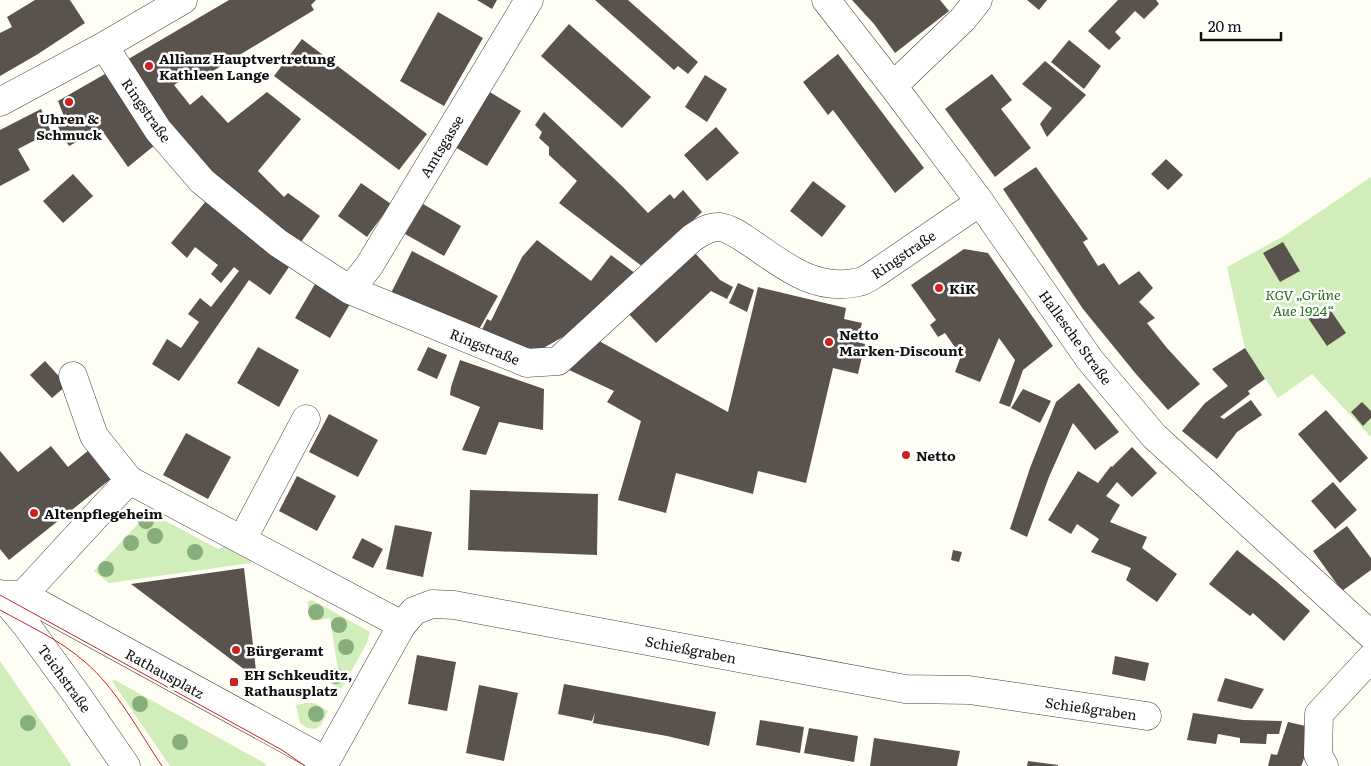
<svg xmlns="http://www.w3.org/2000/svg" width="1371" height="766" viewBox="0 0 1371 766" font-family="Literata,serif">
<rect width="100%" height="100%" fill="#fffef4"/>
<path fill="#d1edba" d="M1371 177V437L1312 374 1278 398 1245 348 1227 267 1284 236Z
M149 512 218 549 231 544 251 553V563L109 583 94 571Z
M312 600 370 632 367 643 341 689 315 675 338 670 330 618 311 621 307 602Z
M0 661 72 766H0Z
M115 680 266 764V766H170L112 681Z
M305 703H314L328 711 321 725 315 729 307 728 300 723 296 705Z"/>
<path fill="#5a524c" d="M35 0H70L85 23 38 54 0 76V33L12 27 7 17Z
M229 0H316L311 5 314 10 198 80 194 72 174 85 190 105 202 95 228 123 267 92 301 119 258 171 284 197 288 193 320 216 298 246 205 166 169 125 125 61Z
M477 0H497L492 9Z
M595 0H628L698 62 688 74 678 66 674 70Z
M852 0H940L949 11 895 53 874 24Z
M1027 0H1047L1039 10Z
M1118 0H1156L1159 4 1144 19 1135 11 1115 32 1121 38 1109 50 1088 31Z
M438 12 483 38 444 106 400 81Z
M569 24 651 97 622 128 541 56Z
M302 39 427 134 399 170 274 76Z
M1069 40 1101 66 1084 89 1051 62Z
M838 54 924 168 895 193 833 110 828 115 803 82Z
M1045 61 1086 95 1047 137 1040 124 1052 108 1022 84Z
M105 74 155 145 128 167 101 129 69 146 57 125 65 119 58 101Z
M992 74 1012 100 1001 109 1031 148 995 177 945 109Z
M705 75 727 89 707 122 685 107Z
M488 91 521 111 487 166 455 147Z
M41 109 51 132 18 149 30 170 0 186V130Z
M544 112 623 187 648 213 670 194 674 199 683 190 702 212 643 267 559 203 577 181 549 155V147L539 138 542 132 535 125Z
M716 127 739 153 707 181 684 155Z
M1166 159 1183 175 1168 190 1151 174Z
M1036 167 1088 239 1083 242 1098 266 1104 263 1119 285 1139 271 1153 288 1139 302 1155 318 1147 323 1167 348 1200 384 1168 410 1136 374 1083 309 1003 189Z
M73 174 93 196 63 223 43 201Z
M813 181 846 206 822 237 790 211Z
M361 183 391 204 367 237 338 216Z
M206 201 269 253 289 267 270 295 249 280 179 381 152 364 167 339 181 348 199 322 188 314 200 298 211 307 239 271 234 267 221 283 211 274 218 265 195 247 187 258 171 243Z
M423 204 461 226 444 256 405 234Z
M537 240 591 281 611 255 636 274 568 334 538 351 479 336 487 319 491 321 522 257Z
M1283 242 1300 271 1280 282 1263 253Z
M964 249 988 253 1053 346 1023 370 1010 407 999 403 1015 360 999 338 980 382 955 372 961 356 945 333 938 337 930 325 936 320 911 285Z
M412 251 498 296 477 333 391 293Z
M694 252 720 280 733 287 727 299 711 291 656 343 627 312Z
M738 283 754 290 747 312 729 303Z
M315 284 350 304 330 338 295 318Z
M758 287 846 308 844 319 862 323 857 342 865 344 858 374 833 368 806 483 758 471 753 494 676 473 666 513 618 500 641 421 607 402 614 391 569 370 599 341 728 412Z
M1327 305 1346 333 1327 346 1308 318Z
M258 347 299 370 279 407 237 383Z
M428 347 447 355 437 379 417 370Z
M1245 348 1265 379 1248 391 1250 394 1220 417 1224 419 1251 400 1262 415 1237 432 1217 459 1182 431 1205 403 1228 386 1212 369Z
M460 360 544 389 543 430 499 422 486 455 462 450 480 407 450 395 451 387Z
M45 361 67 385 52 398 30 375Z
M1079 383 1119 432 1095 450 1073 423 1049 477 1027 537 1010 529 1030 468 1056 402Z
M1023 389 1051 401 1040 423 1011 408Z
M1362 402 1371 411V418L1363 426 1351 412Z
M1326 410 1368 458 1340 483 1298 434Z
M329 414 378 440 358 477 309 452Z
M186 433 231 457 208 499 163 475Z
M51 446 68 467 89 450 112 478 9 560 0 549V451L18 472Z
M1132 447 1157 473 1132 497 1117 482 1106 496 1120 505 1110 522 1147 537 1142 548 1177 574 1157 602 1126 580 1131 568 1091 552 1099 539 1077 524 1071 534 1048 520 1078 471 1098 483 1111 466 1112 467Z
M297 476 336 496 317 531 279 511Z
M1333 482 1357 510 1335 529 1311 501Z
M470 490 598 494 597 555 468 550Z
M395 525 432 532 423 577 386 569Z
M1347 526 1371 558V570L1342 591 1313 551Z
M362 538 383 549 373 568 352 558Z
M953 550 962 552 959 562 951 560Z
M1237 550 1277 582 1310 611 1284 641 1253 613 1250 616 1209 584Z
M244 568 257 679 131 584Z
M417 655 456 662 447 711 408 704Z
M1115 656 1149 663 1145 681 1112 674Z
M1225 678 1264 689 1252 709 1217 701Z
M564 684 716 712 709 746 667 736 593 723 595 712 592 721 558 714Z
M479 685 518 693 504 761 466 753Z
M1193 713 1243 720 1282 721 1279 734H1267L1266 744 1240 743V738L1218 734 1216 744 1187 740Z
M760 720 804 727 800 753 756 745Z
M1288 722 1314 728 1302 764 1301 766H1268L1271 754 1277 755Z
M809 728 858 736 854 762 804 753Z
M874 738 960 751 957 766H870Z
M1028 761 1058 765V766H1027Z"/>
<g fill="none" stroke-linecap="round" stroke-linejoin="round">
<g stroke="#434343" stroke-width="29">
<path id="minor" d="M826 0 893 86 980 202 1090 360 1154 436 1371 635
M104 46 158 130 202 181 278 243 350 290 527 363 558 361 692 238C700 233 709 226 720 227 732 229 743 238 754 245 786 267 816 292 859 282 865 281 871 276 876 273L980 202
M893 86 963 19 978 0
M0 102 104 46 183 0
M350 290 369 266 529 0
M73 376 94 436 129 480 402 625
M242 540 306 419
M0 594 26 625 77 695 126 766
M1 595H23L326 761
M23 595 129 480
M323 766 402 625 414 611 432 604 454 605 905 689 969 690 1147 716
M1324 766 1318 755 1319 714 1371 658"/>
</g>
<use href="#minor" stroke="#fff" stroke-width="28"/>
<path stroke="#ca231f" stroke-width="1" d="M0 595 282 750 305 766
M0 610C29 626 60 640 85 662 116 688 139 732 162 766"/>
</g>
<g fill="#88ae7d">
<circle cx="146" cy="521" r="8"/>
<circle cx="155" cy="536" r="8"/>
<circle cx="131" cy="543" r="8"/>
<circle cx="195" cy="552" r="8"/>
<circle cx="106" cy="569" r="8"/>
<circle cx="316" cy="612" r="8"/>
<circle cx="339" cy="625" r="8"/>
<circle cx="346" cy="647" r="8"/>
<circle cx="336" cy="676" r="8"/>
<circle cx="140" cy="704" r="8"/>
<circle cx="316" cy="714" r="8"/>
<circle cx="28" cy="723" r="8"/>
<circle cx="180" cy="742" r="8"/>
</g>
<g fill="#ca231f" stroke="#fff" stroke-width="2">
<circle cx="149" cy="66" r="5"/>
<circle cx="69" cy="102" r="5"/>
<circle cx="939" cy="288" r="5"/>
<circle cx="829" cy="342" r="5"/>
<circle cx="906" cy="455" r="5"/>
<circle cx="34" cy="513" r="5"/>
<circle cx="236" cy="650" r="5"/>
<rect x="229" y="677" width="10" height="10" rx="2.5"/>
</g>
<g text-anchor="middle" dominant-baseline="central" stroke-width="5" stroke-linejoin="round" paint-order="stroke">
<g font-size="14" font-weight="bold" fill="#101010" stroke="#fff" text-anchor="start">
<text x="159" y="58">Allianz Hauptvertretung<tspan x="159" dy="16">Kathleen Lange</tspan></text>
<text x="69" y="118" text-anchor="middle">Uhren &amp;<tspan x="69" dy="16">Schmuck</tspan></text>
<text x="949" y="288">KiK</text>
<text x="839" y="334">Netto<tspan x="839" dy="16">Marken-Discount</tspan></text>
<text x="916" y="455">Netto</text>
<text x="44" y="513">Altenpflegeheim</text>
<text x="246" y="650">Bürgeramt</text>
<text x="244" y="674">EH Schkeuditz,<tspan x="244" dy="16">Rathausplatz</tspan></text>
</g>
<g font-size="14" fill="#101010" stroke="#fff">
<text transform="translate(147 110) rotate(55)">Ringstraße</text>
<text transform="translate(441 146) rotate(-59)">Amtsgasse</text>
<text transform="translate(903 254) rotate(-34)">Ringstraße</text>
<text transform="translate(1076 337) rotate(54)">Hallesche Straße</text>
<text transform="translate(485 346) rotate(22)">Ringstraße</text>
<text transform="translate(691 649) rotate(11)">Schießgraben</text>
<text transform="translate(165 673) rotate(29)">Rathausplatz</text>
<text transform="translate(65 678) rotate(54)">Teichstraße</text>
<text transform="translate(1091 708) rotate(8)">Schießgraben</text>
</g>
<g font-size="14" font-style="italic" fill="#276d1b" stroke="#fff">
<text x="1303" y="294">KGV „Grüne<tspan x="1303" dy="16">Aue 1924“</tspan></text>
</g>
</g>
<path d="M1201 32v8h80v-8" fill="none" stroke="#101010" stroke-width="2.5"/>
<text x="1208" y="32" font-size="15" fill="#101010" stroke="#ffffff" stroke-width="4" paint-order="stroke">20 m</text>
</svg>
